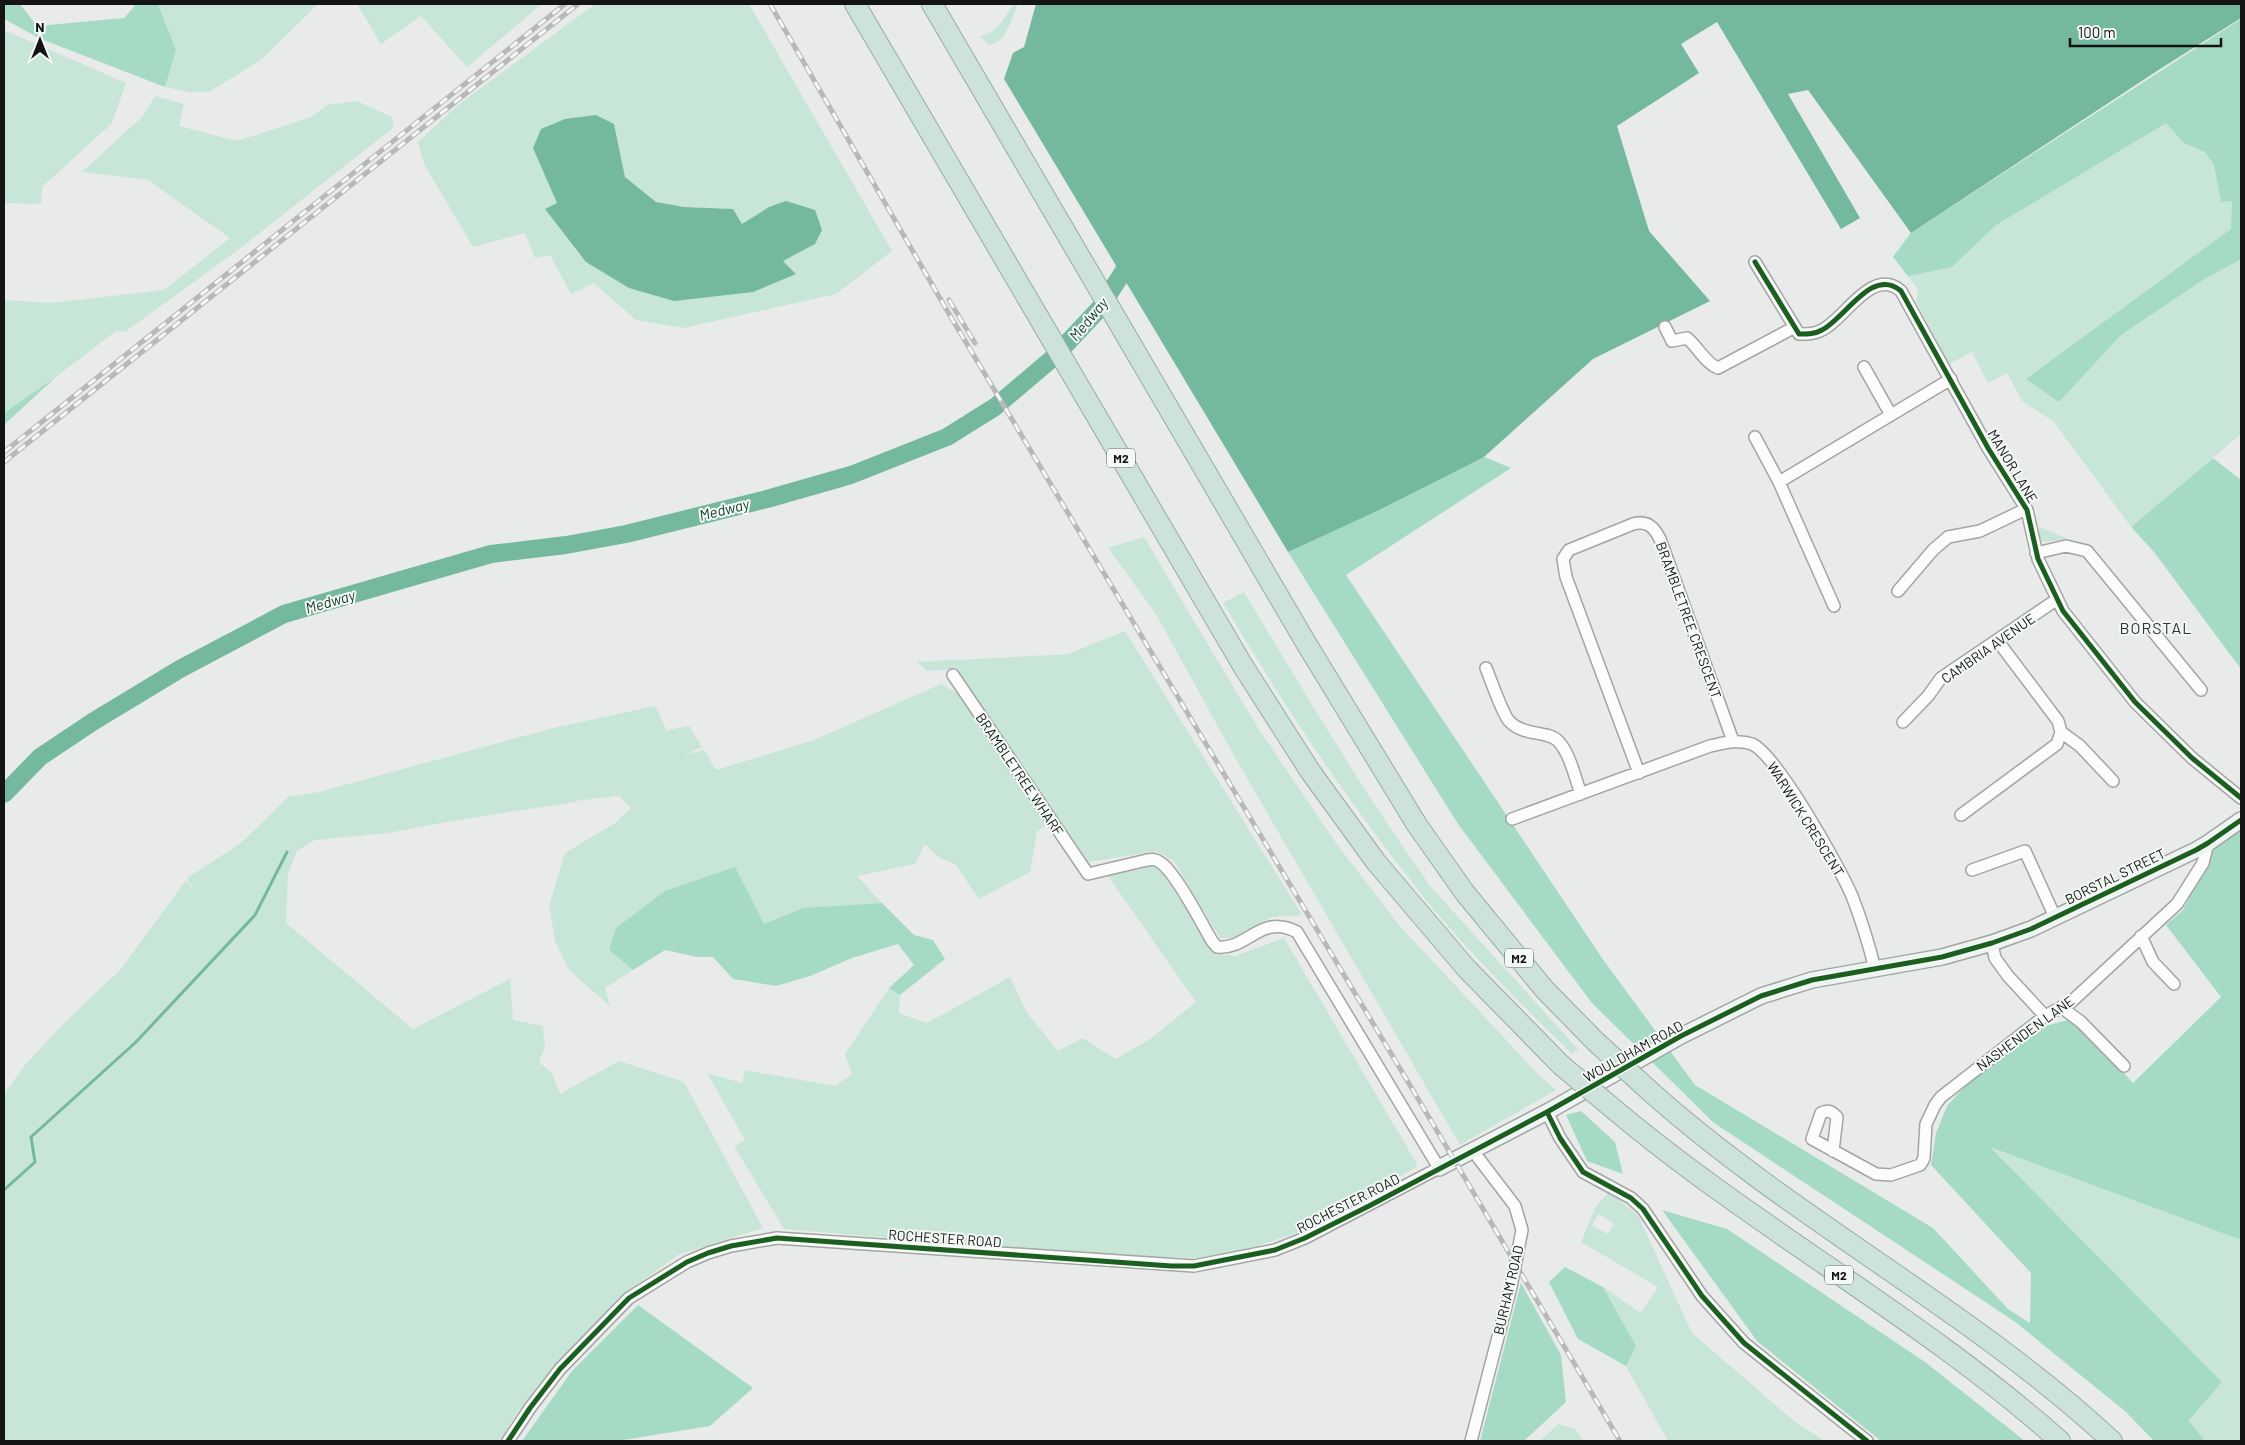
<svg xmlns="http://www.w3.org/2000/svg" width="2245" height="1445" viewBox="0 0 2245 1445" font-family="Barlow,sans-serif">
<rect width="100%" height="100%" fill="#e8ebe9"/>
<path fill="#c8e6d7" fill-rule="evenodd" d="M158 4H318L261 60 209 92H188L165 87 176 50Z
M357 4H542L467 67 421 16 381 44Z
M595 4H749L892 251 836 294 684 328 636 320 594 283 571 294 550 255 535 258 525 233 473 247 424 164 418 142 458 105ZM614 124 625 177 656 202 684 207 732 209 742 224 769 207 815 244 783 261 796 273 546 209 557 203Z
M1013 4H1018C1012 17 1006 44 989 45L979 36C995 36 1006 16 1013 4Z
M2241 19V434L2131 527 2054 422 2022 401 2007 373 1988 383 1972 352 1949 364 1916 301 1918 289 1893 257 1911 233Z
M4 30 126 83 112 123 42 187 41 204 4 203Z
M155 96 184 104 179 126 237 141 311 117 327 105 357 101 392 117 394 127 242 247 125 332 116 331 57 376 4 413V300L51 303 164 290 230 238 148 180 82 172 143 116Z
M2039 527 2066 538V539L2044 542 2039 538Z
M1144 537 1256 725 1336 843 1398 924 1538 1074 1556 1090 1460 1145 1233 754 1156 614 1108 548Z
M1244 592C1304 692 1363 792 1431 887L1578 1049 1572 1054C1522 1005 1471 955 1426 900 1351 807 1284 706 1223 603Z
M1125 631 1302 915 1272 917 1233 938H1220L1174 861 1156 851 1089 862 955 669 927 671 917 662 1068 654Z
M941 684 960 695 1050 822 1037 832 1030 872 979 899 955 864 940 858 925 844 915 864 857 876 882 903 803 908 764 924 609 950 633 970 605 988 610 1006 569 970 555 941 549 906 565 853 615 823 631 808 619 796 575 801 576 802 458 820 388 833 315 840 297 851 288 874 286 923 413 1029 510 979 513 1020 543 1026 545 1047 539 1062 552 1073 560 1094 619 1061 684 1082 763 1228 678 1255 621 1296 519 1410 500 1441H4V1094L25 1065 64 1023 121 969 186 880 195 893 187 878 241 843 288 797 319 792 553 728 655 706 667 731 658 732 689 726 702 747 684 755 704 750 716 770 814 740Z
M1151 863 1159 868 1216 954 1235 956 1284 938 1418 1166 1313 1227 1252 1248 1199 1258 1102 1256 784 1229 734 1146 745 1140 707 1073 742 1083 745 1070 835 1086 852 1074 845 1054 889 988 900 995 899 1013 927 1023 1010 977 1027 1013 1058 1051 1083 1038 1115 1059 1149 1040 1196 1002 1108 876Z
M1989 1146 2241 1240V1441H2205L2189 1422 2222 1382Z
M1609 1192 1638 1215 1692 1333 1794 1421 1825 1441H1668L1626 1366 1635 1346 1603 1287 1641 1313 1658 1287 1581 1242 1596 1206ZM1598 1214 1614 1223 1608 1234 1592 1225Z
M1558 1424 1575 1429 1583 1441H1540Z"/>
<path fill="#a5dbc4" d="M4 4H20L37 26 124 18 134 7 133 4H158L176 50 165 87 41 39 4 19Z
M2241 19V259L2206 278 2121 335 2059 402 2026 379 2231 229 2232 201 2221 202 2214 165 2205 152 2184 143 2166 123 1996 225 1952 267 1908 276 1893 257 1911 233Z
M57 376 4 425V413Z
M1484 457 1511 468 1346 575 1602 958 1695 1085 1933 1228 2008 1309 2030 1323 2031 1273 1931 1165 1936 1133 1947 1106 1976 1075 2042 1027 2075 1018 2133 1083 2221 997 2166 925 2183 910 2218 842 2241 828V1240L1990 1147 2222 1382 2189 1421 2205 1441H2154L2126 1412 2014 1321 1714 1123 1592 1003 1458 824 1288 552Z
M2213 458 2241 480V669L2154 552 2131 527Z
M735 867 764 924 803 908 882 903 914 935 933 940 945 959 900 995 889 988 914 965 898 944 852 958 810 976 776 986 733 979 713 957H697L665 950 633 970 609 950 616 928 665 891Z
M1581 1111 1615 1142 1623 1174 1587 1161 1566 1115Z
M1662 1210 1727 1229 1925 1362 2025 1441H1881L1757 1341Z
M1565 1267 1603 1287 1636 1346 1626 1366 1578 1339 1549 1282Z
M1521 1283 1561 1355 1566 1402 1524 1441H1480Z
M638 1305 753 1388 710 1426 617 1441H522L572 1371Z"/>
<path fill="#74b99d" d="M1036 4H2241V18L2160 69 1911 233 1808 90 1788 94 1860 218 1841 229 1717 22 1681 44 1699 73 1617 126 1649 231 1710 301 1593 359 1484 457 1379 510 1288 552 1004 79 1013 53 1024 47Z
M596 115 614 124 625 177 656 202 684 207 733 209 742 224 769 207 786 201 815 210 822 230 815 244 783 261 796 274 753 292 674 301 629 288 586 262 545 209 557 203 533 148 541 129 565 119Z"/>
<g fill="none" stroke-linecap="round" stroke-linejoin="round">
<path stroke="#74b99d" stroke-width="3" d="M4 1190 35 1162 31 1137 136 1042 255 915 287 852"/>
<path stroke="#74b99d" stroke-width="18" d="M4 794 40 757 94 721 180 669 284 614 491 554 566 545 626 534 767 499 851 475 947 437 995 407 1054 357 1100 308 1134 255"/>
<g stroke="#a3a5a3" stroke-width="14">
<path id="street" d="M1755 262 1799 334C1808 334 1815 334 1822 330 1845 319 1872 266 1901 291L1988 448 2027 510 2038 559 2063 611 2135 702 2192 758 2241 798
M1665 327 1672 341 1687 338C1698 347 1705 363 1718 368L1795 327
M1864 367 1891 415
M1755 437 1779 482 1834 606
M1779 482 1951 379
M2036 553 2066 546 2087 551 2201 690
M1898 591 1933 550 1948 537 1980 531 2026 509
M1486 668C1491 680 1502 713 1509 721 1524 737 1548 730 1558 741 1570 753 1575 778 1581 794
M1903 722 1928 696 1941 678 2056 600
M2061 732 2080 746 2113 781
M1639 773 1566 577 1563 559 1569 550 1633 524C1647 520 1654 527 1660 539L1733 741
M1961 815 2057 744 2061 732 2058 721 1997 640
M1512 819 1710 746C1724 743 1738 739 1752 744 1777 755 1840 868 1852 896 1861 919 1869 945 1875 969
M1972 870 2025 851 2055 917
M2141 936 2153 962 2174 984
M1992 943 1995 958 2008 976 2045 1016
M2061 1007 2081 1022 2124 1066
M1547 1112 1560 1138 1583 1172 1631 1198 1643 1209 1702 1296 1744 1343 1867 1441
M1833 1151 1837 1117C1832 1112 1829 1109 1821 1113L1812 1139 1876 1174 1891 1175 1920 1165 1922 1162 1924 1158 1926 1124 1935 1105 1941 1097 2045 1016 2070 1003 2177 904 2203 863 2208 843
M508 1441 530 1408 560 1369 629 1298 687 1262 708 1253 731 1246 777 1238 1194 1266 1275 1250 1305 1238 1439 1168 1297 932C1260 913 1249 950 1217 947L1212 941C1202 924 1176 873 1161 863 1156 859 1153 859 1147 860L1088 874 953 675
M1471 1441 1511 1287 1522 1230 1515 1206 1473 1151"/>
</g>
<g stroke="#a3a5a3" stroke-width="18">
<path id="secondary" d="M1439 1168 1547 1112 1681 1036 1761 996 1812 980 1942 957 1992 943 2031 929 2196 850 2208 843 2241 820"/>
</g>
<g stroke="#96aca4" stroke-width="22">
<path id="highway" d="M855 4 1243 666 1310 771 1376 862 1466 968 1561 1065
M932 4 1306 643 1417 825 1465 893 1545 990 1596 1042
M1652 1093C1796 1221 1971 1310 2112 1441
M1616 1111C1758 1230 1922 1318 2060 1441"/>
</g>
<use href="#street" stroke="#fcfcfc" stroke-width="11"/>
<use href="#secondary" stroke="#edf4f2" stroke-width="15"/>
<use href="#highway" stroke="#cde2da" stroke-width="20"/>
<g stroke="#b8b8b8" stroke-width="5">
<path id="rail" d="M770 4 952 319 1417 1097 1620 1441
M949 300 975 343
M4 452 565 4
M4 462 578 4"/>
</g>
<use href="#rail" stroke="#f4f9f6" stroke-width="3" stroke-dasharray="9" stroke-linecap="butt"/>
<g stroke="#96aca4" stroke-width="22" stroke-linecap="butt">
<path id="highway-bridge" d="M1596 1042 1652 1093
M1561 1065 1616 1111"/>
</g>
<use href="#highway-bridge" stroke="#cde2da" stroke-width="20"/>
<g stroke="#f4f9f6" stroke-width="8">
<path id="cycleway" d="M1755 262 1799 334C1808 334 1815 334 1822 330 1845 319 1872 266 1901 291L1988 448 2027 510 2038 559 2063 611 2135 702 2192 758 2241 798
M1547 1112 1560 1138 1583 1172 1631 1198 1643 1209 1702 1296 1744 1343 1867 1441
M508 1441 530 1408 560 1369 629 1298 687 1262 708 1253 731 1246 777 1238 1171 1266H1194L1275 1250 1305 1238 1369 1206 1547 1112 1681 1036 1761 996 1812 980 1942 957 1992 943 2031 929 2196 850 2208 843 2241 820"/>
</g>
<use href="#cycleway" stroke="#1b5e20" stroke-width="5"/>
</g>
<g text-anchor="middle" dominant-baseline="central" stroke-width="4" stroke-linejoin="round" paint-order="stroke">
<g fill="#f4f9f6" stroke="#565957" stroke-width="1">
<rect x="1107" y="448.5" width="28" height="19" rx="4"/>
<rect x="1505" y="948.5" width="28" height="19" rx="4"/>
<rect x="1825" y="1265.5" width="28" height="19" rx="4"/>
</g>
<g font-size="12" font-weight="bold" fill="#131413">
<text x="1121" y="458">M2</text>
<text x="1519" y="958">M2</text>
<text x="1839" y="1275">M2</text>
</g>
<g font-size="14" fill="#131413" stroke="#f4f9f6">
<text transform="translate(2013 466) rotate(59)">MANOR LANE</text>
<text transform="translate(1689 620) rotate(70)">BRAMBLETREE CRESCENT</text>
<text transform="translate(1988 648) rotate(-35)">CAMBRIA AVENUE</text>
<text transform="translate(1020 774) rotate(56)">BRAMBLETREE WHARF</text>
<text transform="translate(1806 819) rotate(58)">WARWICK CRESCENT</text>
<text transform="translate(2115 876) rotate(-26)">BORSTAL STREET</text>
<text transform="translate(2025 1033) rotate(-36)">NASHENDEN LANE</text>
<text transform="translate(1633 1051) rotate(-29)">WOULDHAM ROAD</text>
<text transform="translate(1348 1203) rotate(-27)">ROCHESTER ROAD</text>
<text transform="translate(945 1238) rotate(4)">ROCHESTER ROAD</text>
<text transform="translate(1508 1290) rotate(-77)">BURHAM ROAD</text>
</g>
<g font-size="15" font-style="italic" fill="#103a29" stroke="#f4f9f6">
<text transform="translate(1088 319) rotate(-50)">Medway</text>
<text transform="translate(724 509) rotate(-14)">Medway</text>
<text transform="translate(330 601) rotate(-16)">Medway</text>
</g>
<g font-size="16" letter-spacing="1" fill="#313533" stroke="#f4f9f6">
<text x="2156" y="627">BORSTAL</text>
</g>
</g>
<rect width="2245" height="1445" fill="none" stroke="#131413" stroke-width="10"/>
<g transform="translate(40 40)" stroke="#f4f9f6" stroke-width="4" paint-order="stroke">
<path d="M0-4L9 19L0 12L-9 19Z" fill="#131413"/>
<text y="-8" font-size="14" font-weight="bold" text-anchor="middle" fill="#131413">N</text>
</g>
<path d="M2070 38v8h151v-8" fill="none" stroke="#131413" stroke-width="2.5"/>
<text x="2078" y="38" font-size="15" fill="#131413" stroke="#f4f9f6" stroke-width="4" paint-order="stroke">100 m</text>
</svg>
